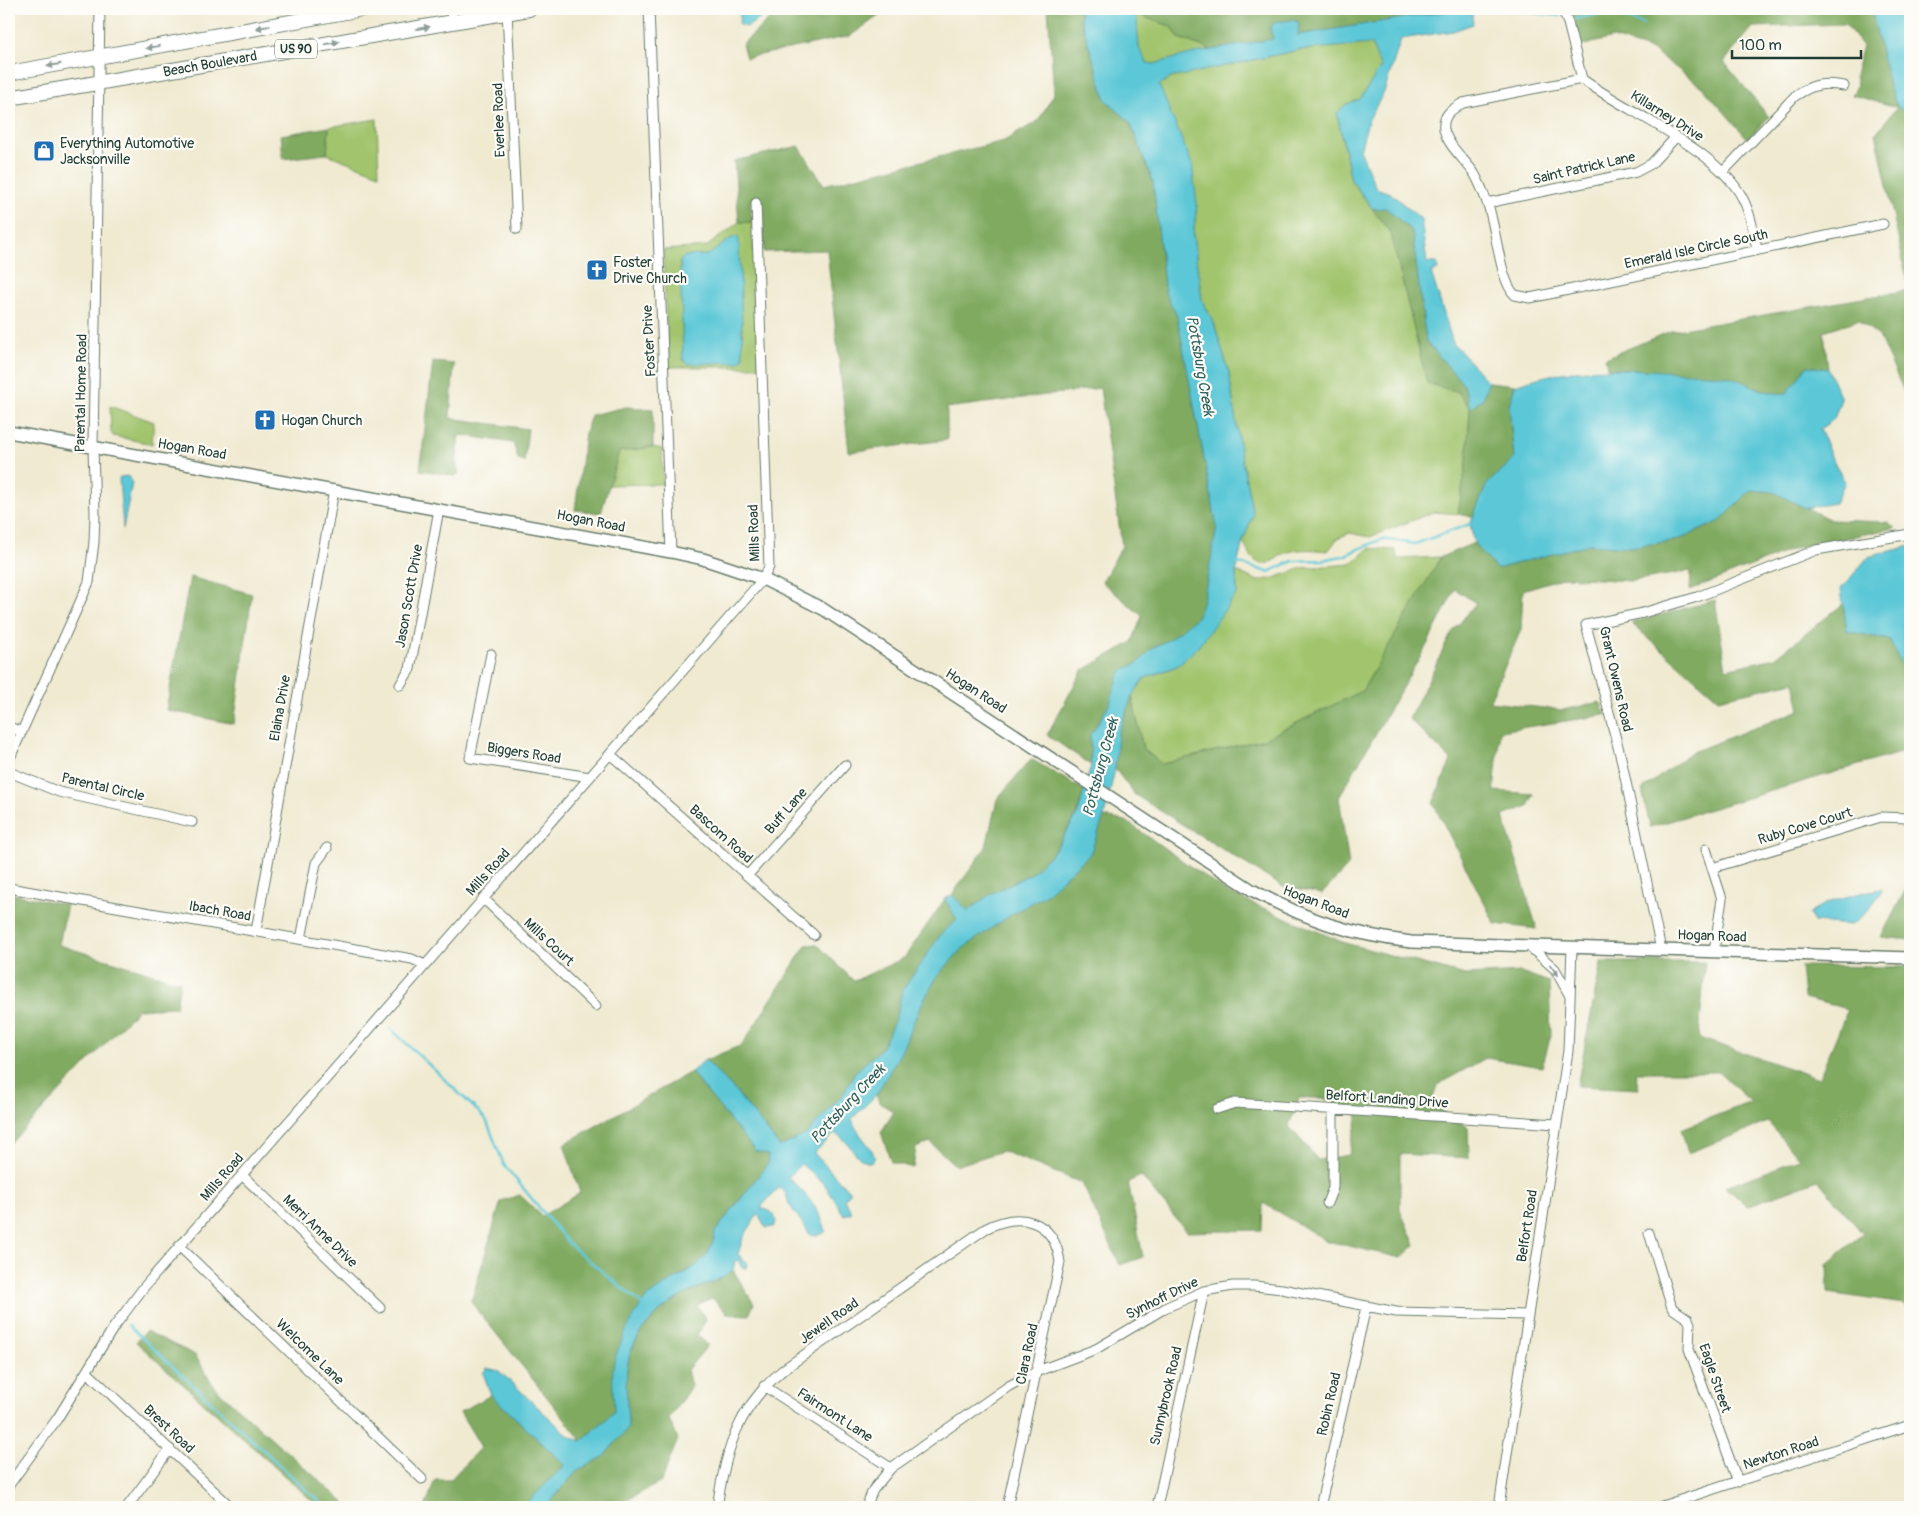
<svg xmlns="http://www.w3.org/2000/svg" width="1919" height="1516" viewBox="0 0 1919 1516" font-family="Pangolin,sans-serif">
<rect width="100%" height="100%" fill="#fdfcf7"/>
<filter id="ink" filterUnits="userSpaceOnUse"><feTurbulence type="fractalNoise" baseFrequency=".02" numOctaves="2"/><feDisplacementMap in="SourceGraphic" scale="10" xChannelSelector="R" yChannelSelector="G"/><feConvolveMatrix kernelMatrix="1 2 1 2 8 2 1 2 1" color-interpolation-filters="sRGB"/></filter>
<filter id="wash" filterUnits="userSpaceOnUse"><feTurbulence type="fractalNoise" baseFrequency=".0096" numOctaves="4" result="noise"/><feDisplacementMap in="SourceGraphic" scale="20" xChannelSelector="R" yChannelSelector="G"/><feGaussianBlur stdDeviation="1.12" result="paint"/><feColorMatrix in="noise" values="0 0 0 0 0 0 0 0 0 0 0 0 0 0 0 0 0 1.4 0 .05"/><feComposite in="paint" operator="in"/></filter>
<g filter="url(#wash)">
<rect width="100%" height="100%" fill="#f0ead1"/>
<path fill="#a1c46d" stroke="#608050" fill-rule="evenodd" d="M1135 11 1147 18 1171 26 1179 38 1212 50 1154 64 1147 63 1139 48Z
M1371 43 1382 66 1360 100 1345 105 1337 113 1351 180 1391 234 1427 383 1458 392 1470 408 1467 460 1458 514 1434 512 1370 537 1350 533 1338 538 1328 551C1315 550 1302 548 1289 552 1281 554 1276 560 1269 563 1256 569 1246 550 1243 541L1253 515 1240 450 1229 373 1214 323 1202 300 1193 235 1197 205 1158 85 1170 78 1299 50Z
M377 119 379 174 327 154 329 127Z
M739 222H752L759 367H668L663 250 706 247ZM738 237 743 359 684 361 680 261 685 256 708 255Z
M110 406 154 422 152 444 113 436 111 432Z
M653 447 662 449 663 484 609 485 619 452Z
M1369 548 1395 550 1398 559 1441 557 1362 691 1264 739 1162 764 1143 749 1132 696 1145 678 1177 666 1237 593 1236 571 1258 581 1274 578 1302 568 1351 564Z"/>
<path fill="#80aa60" stroke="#50744a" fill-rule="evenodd" d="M781 9H900L894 13H883L850 36 746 58 742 44Z
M1048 9H1081L1080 18 1106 100 1130 122 1153 182 1165 292 1177 316 1217 527 1204 596 1198 617 1171 638 1153 648 1138 663 1120 672 1110 703 1090 736 1091 765 1047 735 1082 671 1132 642 1142 616 1102 582 1122 546 1100 388 947 408V440L849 452 827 250 764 252 763 201H750L752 222H739L734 161 799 146 824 185 1004 141 1038 121 1054 94Z
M1136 9H1462L1298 35 1299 23 1293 20 1276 22 1270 28 1274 39 1212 50 1179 38 1171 26 1147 18 1135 11Z
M1572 9H1871L1890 89 1897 106 1910 116V405L1879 336 1858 320 1824 331 1828 369 1807 366 1787 394 1774 395 1726 376 1607 368 1605 358 1671 331 1909 290 1876 133 1897 107 1852 95 1857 86 1855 75 1863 46 1845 24 1753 27 1724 62 1769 117 1748 139 1702 87 1652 50 1613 38 1580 46Z
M329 127 327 154 283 159 281 135Z
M1386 207 1412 231 1426 341 1465 385 1470 407 1483 398 1488 382 1515 385 1509 406 1514 459 1487 484 1473 517 1458 514 1467 460 1470 408 1458 392 1427 383 1391 234 1373 209Z
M433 362 454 364 450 418 528 429 524 462 518 459 513 443 460 435 456 462 459 473 455 476 420 470Z
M626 407 653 409V447L619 452 601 513 575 510 585 433 591 415Z
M1751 490 1774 492 1831 520 1887 522 1895 528 1796 548 1690 590 1691 571 1631 581 1565 577 1523 590 1521 630 1489 702 1563 710 1600 702 1606 715 1500 731 1494 791 1534 794 1528 806 1503 816 1537 929 1495 924 1433 803 1451 760 1409 719 1451 634 1476 603 1455 589 1428 643 1339 797 1349 865 1322 894 1283 887 1135 795 1115 769 1118 733 1132 696 1143 749 1162 764 1264 739 1362 691 1441 557 1474 543 1496 569 1589 544 1630 547 1678 540 1720 521Z
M190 577 252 594 234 724 166 710Z
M1715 600 1726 669 1775 658 1843 604 1847 631 1890 640 1910 683V750L1650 827 1642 790 1690 753 1800 710 1794 682 1718 699 1631 623Z
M1031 759 1084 790 1077 814 1054 851 1032 873 989 895 968 911 952 895 986 847 997 799Z
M1104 817 1126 821 1228 893 1345 943 1465 975 1521 972 1549 982 1551 1035 1542 1067 1486 1058 1437 1085 1431 1104 1468 1127 1469 1158 1400 1154V1210L1415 1245 1401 1258 1327 1241 1263 1203 1262 1230 1187 1232 1141 1176 1128 1182 1143 1257 1120 1265 1082 1183 1002 1151 956 1166 930 1142 916 1148 913 1168 891 1162 881 1132 894 1112 880 1103 876 1095 901 1052 920 1007 938 975 962 949 1009 916 1045 895 1090 854ZM1299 1098H1323L1358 1115 1349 1155 1318 1160 1289 1126Z
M1910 881V940L1881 937Z
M9 893 67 905 59 945 180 982 176 1007 138 1009 9 1145Z
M945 899 958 920 941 934 902 991 896 1017 882 1048 855 1072 844 1093 807 1135 780 1147 736 1092 705 1060 742 1045 806 945 817 944 854 981 904 958Z
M1601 962H1705L1699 1038 1819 1078 1848 1009 1804 998 1801 966 1910 967V1151L1908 1152 1910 1163V1316L1904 1304 1828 1293 1827 1264 1863 1234 1818 1180 1747 1206 1726 1187 1799 1159 1768 1122 1688 1153 1681 1129 1751 1102 1719 1072H1635L1639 1089 1577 1086Z
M691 1072 755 1151 768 1155 769 1162 715 1232 714 1241 703 1261 646 1298 614 1362V1412L582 1441 471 1302 501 1201 520 1195 542 1216 580 1193 564 1144Z
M733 1270 754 1304 749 1315 728 1314 712 1298 697 1305 706 1320 697 1335 708 1345 687 1370 691 1386 669 1419 678 1439 661 1482 614 1507H546L576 1472 603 1457 628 1428C628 1408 624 1381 628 1362 633 1335 658 1309 682 1296 699 1286 717 1283 733 1270Z
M146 1331 195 1355 215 1388 349 1507H319L136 1342Z
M491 1395 565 1465 523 1507H425L435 1480H450L481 1447 460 1412Z"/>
<path fill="#5cc7d7" stroke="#3e8286" d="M740 9H769L761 18 747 27 739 25Z
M1081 9H1136L1139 48 1147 63 1154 64 1190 54 1273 39 1270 28 1275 22 1293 20 1299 23 1298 35 1460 9 1472 14 1473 24 1453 31 1401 39 1384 92 1368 121 1360 150 1376 188 1390 193 1421 219 1427 263H1437L1438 270 1431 272 1453 343 1488 382 1483 398 1470 408 1464 385 1426 341 1412 231 1386 208 1373 209 1351 180 1337 113 1345 105 1360 99 1381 67 1371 44 1299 50 1170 78 1159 85 1192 164 1197 205 1193 235 1202 300 1214 323 1229 373 1240 450 1253 515 1243 541 1236 571 1237 593 1198 647 1177 666 1145 678 1132 696 1118 733 1115 769 1104 817 1090 854 1045 895 1009 916 962 949 938 975 920 1007 901 1052 876 1095 852 1119C856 1134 870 1143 875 1157L872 1162C856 1165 851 1139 834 1134L814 1153 850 1192 844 1200 852 1212 844 1215 825 1185 801 1164 788 1177C804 1192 821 1210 826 1231L822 1234 811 1236 789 1204 786 1194 779 1187 762 1206V1209C771 1210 775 1213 776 1223L773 1227 766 1228 758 1214 743 1238 738 1254 747 1264 746 1268H742L738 1260 735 1261 733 1270C717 1283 699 1286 682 1296 658 1309 633 1335 628 1362 624 1379 628 1410 628 1428L603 1457 576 1472 546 1507H523L565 1465 491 1395 483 1373 487 1368 499 1371 570 1437 582 1441 614 1412C614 1396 611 1377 614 1362 618 1346 635 1309 647 1298 671 1276 711 1270 715 1232L769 1162 768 1155 755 1151 691 1072 705 1060 736 1092 780 1147 807 1134 844 1093 855 1072 882 1048 896 1017 902 991 941 934 957 920 945 899 952 895 968 911 989 895 1032 873 1054 851 1078 814 1091 765 1090 736 1110 703 1120 672 1138 663 1153 648 1171 638 1198 616 1204 596 1217 527 1177 316 1165 292 1153 182 1130 122 1106 100 1080 17Z
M1871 9H1906L1910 19V116L1897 106 1890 89Z
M733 237H738L739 240 743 359 738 362 688 364 683 359 680 261 685 256 708 255Z
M1807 366 1828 369 1841 399 1834 419 1820 429 1832 459 1845 482 1835 503 1805 508 1774 492 1751 490 1720 521 1678 540 1630 547 1589 544 1496 569 1474 543 1470 524 1487 484 1514 459 1509 406 1515 385C1572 365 1618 368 1677 372 1693 374 1710 373 1726 376 1748 381 1764 396 1787 393Z
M128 476 132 483 123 529 119 479 120 477Z
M1910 546V683L1890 640 1847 631 1841 589 1868 557Z
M1882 889 1881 893 1863 916 1851 925 1814 922 1809 914C1817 903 1868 890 1882 889Z"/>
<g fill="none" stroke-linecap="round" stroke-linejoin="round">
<path stroke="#5cc7d7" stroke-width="2.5" d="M1496 9 1560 16
M1472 14 1479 9
M1575 19 1609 12 1643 24
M1238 563 1268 572 1293 561 1322 560 1343 556 1382 539 1415 544 1470 524
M390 1028 480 1113 487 1122 504 1165 570 1245 644 1306
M128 1325 325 1507"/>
</g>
</g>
<g filter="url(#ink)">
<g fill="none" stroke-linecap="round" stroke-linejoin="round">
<g stroke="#687a6b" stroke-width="11">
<path id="minor" d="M649 9 671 552
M1562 9 1568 23 1582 79C1628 113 1718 149 1743 199 1751 215 1754 233 1757 250
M507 10 517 229
M451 23 452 9
M1582 79 1463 103C1452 109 1442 115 1444 129 1447 145 1465 160 1474 173 1480 183 1484 194 1488 205 1496 227 1500 282 1515 295L1530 298 1883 224
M1723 172 1795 96C1813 84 1824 82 1844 86
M1487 203 1636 172 1651 164 1675 138
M491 654 470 758 590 777
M400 685 410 669 439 509
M9 727 22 732
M610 754 814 935
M9 760 89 582 94 542 95 514 93 447 100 9
M9 772 59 792 192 822
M1706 849 1722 899 1714 951
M1712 868 1881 817 1908 818
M747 876 845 765
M9 888 412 959 425 965
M483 898 596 1006
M256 931 334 490
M301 939 316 863 327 848
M1530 947 1555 969 1570 996
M1661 950 1621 758 1586 625 1643 613 1697 597 1816 550 1910 534
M1217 1109 1235 1103 1557 1124
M242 1175 380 1308
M1327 1203 1333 1188V1110
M1649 1233 1672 1308 1688 1319 1690 1324 1689 1349 1738 1482
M179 1246 422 1479
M87 1372 231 1507
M764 1386 891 1468
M9 1485 57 1419 114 1327 144 1287 763 579 769 567 756 203
M127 1507 170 1449
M717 1507C726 1449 737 1408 784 1369L985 1229C1020 1211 1054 1219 1060 1262L1007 1507
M866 1507 873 1490 891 1468 1009 1386 1038 1371 1096 1349 1167 1307 1204 1291 1233 1286H1254L1282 1289 1396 1312 1528 1315
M1157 1507 1204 1291
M1320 1507 1366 1307
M1499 1507 1568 1051 1572 948
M1659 1507 1910 1425"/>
</g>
<g stroke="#687a6b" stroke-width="14">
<path id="major" d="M9 432 671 552 703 559 763 579 823 609 1252 890C1307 920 1349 934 1411 942L1910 958"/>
</g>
<g stroke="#687a6b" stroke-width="16">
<path id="highway" d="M9 73 362 9
M9 98 529 9"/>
</g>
<use href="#minor" stroke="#fff" stroke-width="9"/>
<use href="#major" stroke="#fff" stroke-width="11"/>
<use href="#highway" stroke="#fff" stroke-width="14"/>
</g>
<defs><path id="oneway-solid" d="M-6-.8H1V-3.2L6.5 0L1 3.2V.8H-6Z" transform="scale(1.25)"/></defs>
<g fill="#8f9e9a">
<use href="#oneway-solid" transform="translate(263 27) rotate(170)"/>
<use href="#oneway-solid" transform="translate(423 28) rotate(-10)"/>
<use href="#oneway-solid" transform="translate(332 43) rotate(-10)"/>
<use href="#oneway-solid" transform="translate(153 47) rotate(170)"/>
<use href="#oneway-solid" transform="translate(54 65) rotate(170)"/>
<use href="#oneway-solid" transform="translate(1554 970) rotate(53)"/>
</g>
</g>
<defs>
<g id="shop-square" transform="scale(1.125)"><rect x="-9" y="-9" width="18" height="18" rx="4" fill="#1f6fb2" stroke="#fdfcf7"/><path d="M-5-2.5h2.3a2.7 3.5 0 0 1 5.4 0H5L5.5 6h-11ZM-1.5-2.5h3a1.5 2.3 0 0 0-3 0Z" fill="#fff"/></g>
<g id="church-square" transform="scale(1.125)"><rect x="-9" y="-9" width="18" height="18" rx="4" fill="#1f6fb2" stroke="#fdfcf7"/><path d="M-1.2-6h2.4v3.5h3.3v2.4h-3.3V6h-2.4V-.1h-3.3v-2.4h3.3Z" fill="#fff"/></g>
</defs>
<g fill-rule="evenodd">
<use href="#shop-square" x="44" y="151"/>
<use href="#church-square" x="597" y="270"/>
<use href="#church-square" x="265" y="420"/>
</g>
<g text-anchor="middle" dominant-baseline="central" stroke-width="4.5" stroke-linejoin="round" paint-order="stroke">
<rect fill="#fdfcf7" stroke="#62766e" stroke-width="1" x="275" y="39.5" width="42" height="19" rx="4"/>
<g font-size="12" font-weight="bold" fill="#1f3d34">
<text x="296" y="49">US 90</text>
</g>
<g font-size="14" fill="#1f3d34" stroke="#fdfcf7">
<text transform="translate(210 64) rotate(-10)">Beach Boulevard</text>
<text transform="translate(1667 116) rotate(32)">Killarney Drive</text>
<text transform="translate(499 120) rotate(-92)">Everlee Road</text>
<text transform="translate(1584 168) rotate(-13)">Saint Patrick Lane</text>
<text transform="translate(1696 249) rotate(-12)">Emerald Isle Circle South</text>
<text transform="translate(649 341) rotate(-93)">Foster Drive</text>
<text transform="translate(81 393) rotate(-89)">Parental Home Road</text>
<text transform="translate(192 449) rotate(10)">Hogan Road</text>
<text transform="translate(591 521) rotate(11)">Hogan Road</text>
<text transform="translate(754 533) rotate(-92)">Mills Road</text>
<text transform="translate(409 596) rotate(-80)">Jason Scott Drive</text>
<text transform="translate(1616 679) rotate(77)">Grant Owens Road</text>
<text transform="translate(976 691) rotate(33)">Hogan Road</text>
<text transform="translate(280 708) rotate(-80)">Elaina Drive</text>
<text transform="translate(524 753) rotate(9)">Biggers Road</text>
<text transform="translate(103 787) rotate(13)">Parental Circle</text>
<text transform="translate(786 811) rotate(-49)">Buff Lane</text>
<text transform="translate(1805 826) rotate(-17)">Ruby Cove Court</text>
<text transform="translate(721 834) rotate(42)">Bascom Road</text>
<text transform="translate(488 872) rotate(-48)">Mills Road</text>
<text transform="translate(1316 902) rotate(21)">Hogan Road</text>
<text transform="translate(220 911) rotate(10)">Ibach Road</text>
<text transform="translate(1712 936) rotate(2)">Hogan Road</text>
<text transform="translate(549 942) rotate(43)">Mills Court</text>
<text transform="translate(1387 1099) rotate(4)">Belfort Landing Drive</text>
<text transform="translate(222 1177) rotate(-49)">Mills Road</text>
<text transform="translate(1527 1226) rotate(-81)">Belfort Road</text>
<text transform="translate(320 1231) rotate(44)">Merri Anne Drive</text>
<text transform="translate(1162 1298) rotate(-26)">Synhoff Drive</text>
<text transform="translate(829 1321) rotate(-35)">Jewell Road</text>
<text transform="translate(310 1352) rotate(44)">Welcome Lane</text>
<text transform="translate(1027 1354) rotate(-78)">Clara Road</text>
<text transform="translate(1715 1378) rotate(71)">Eagle Street</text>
<text transform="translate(1166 1396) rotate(-77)">Sunnybrook Road</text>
<text transform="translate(1329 1404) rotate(-77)">Robin Road</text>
<text transform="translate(835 1415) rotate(33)">Fairmont Lane</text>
<text transform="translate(169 1429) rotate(43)">Brest Road</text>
<text transform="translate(1781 1453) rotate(-18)">Newton Road</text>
</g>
<g font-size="14" fill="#1f3d34" stroke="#fdfcf7" text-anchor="start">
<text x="60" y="143">Everything Automotive<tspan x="60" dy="16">Jacksonville</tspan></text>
<text x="613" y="262">Foster<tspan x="613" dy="16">Drive Church</tspan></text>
<text x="281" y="420">Hogan Church</text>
</g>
<g font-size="15" font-style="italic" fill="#2e605d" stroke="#fdfcf7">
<text transform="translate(1200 366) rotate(80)">Pottsburg Creek</text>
<text transform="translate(1101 767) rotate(-75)">Pottsburg Creek</text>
<text transform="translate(848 1104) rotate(-47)">Pottsburg Creek</text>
</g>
</g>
<rect width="1919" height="1516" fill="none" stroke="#fdfcf7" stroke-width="30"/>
<path d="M1732 50v8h129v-8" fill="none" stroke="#1f3d34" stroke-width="2.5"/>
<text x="1739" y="50" font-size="15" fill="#1f3d34" stroke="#fdfcf7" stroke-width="4" paint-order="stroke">100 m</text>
</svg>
